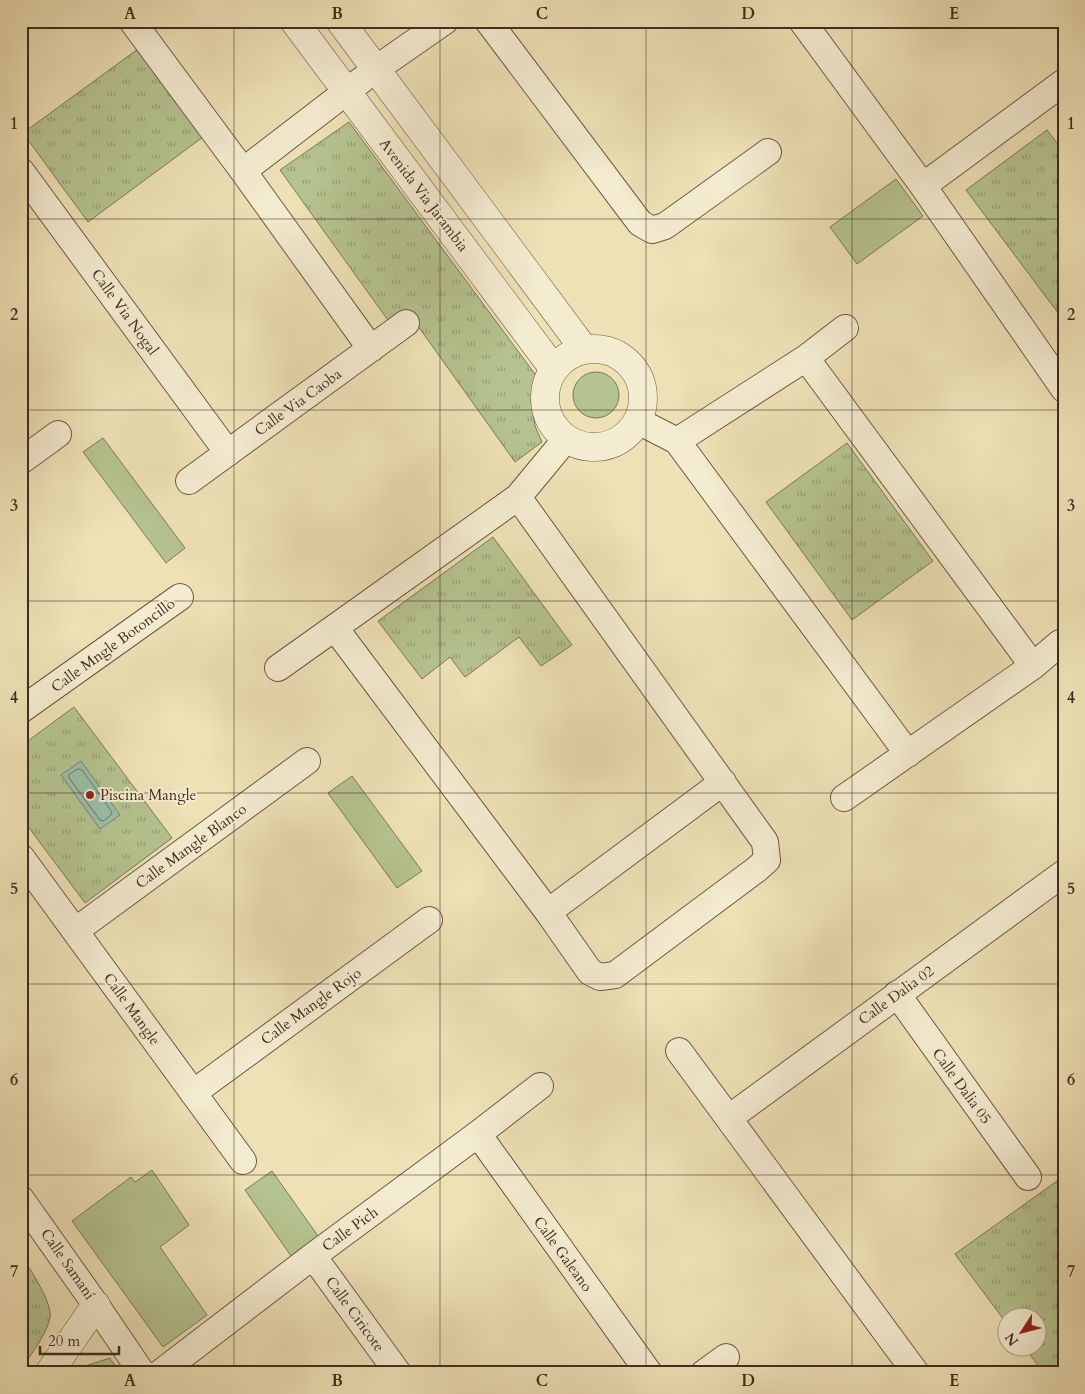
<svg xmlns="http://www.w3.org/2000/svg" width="1085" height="1394" viewBox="0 0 1085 1394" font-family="Cardo,serif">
<defs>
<pattern id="park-tufts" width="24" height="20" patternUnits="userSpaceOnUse" patternTransform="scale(1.25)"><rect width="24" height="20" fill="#b5c390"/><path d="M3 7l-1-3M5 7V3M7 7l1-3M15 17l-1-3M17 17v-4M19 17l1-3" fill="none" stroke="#959f75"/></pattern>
</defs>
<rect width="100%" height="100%" fill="#eee1b6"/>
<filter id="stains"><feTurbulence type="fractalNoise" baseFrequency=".004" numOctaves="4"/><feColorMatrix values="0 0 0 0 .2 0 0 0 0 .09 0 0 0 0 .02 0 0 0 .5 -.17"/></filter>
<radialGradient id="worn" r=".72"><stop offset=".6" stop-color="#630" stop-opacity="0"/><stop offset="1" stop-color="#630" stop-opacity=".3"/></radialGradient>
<path fill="#b5c390" stroke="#7c7858" d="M896 179 923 216 857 264 830 227Z
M573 395a23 23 0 1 1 46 0a23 23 0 1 1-46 0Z
M103 438 185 548 166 563 83 452Z
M352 776 422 871 397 888 328 793Z
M152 1170 189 1225 160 1247 207 1315 163 1347 72 1221 131 1177 135 1182Z
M272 1171 318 1236 291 1256 245 1190Z"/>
<path fill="url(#park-tufts)" stroke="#7c7858" d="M138 49 203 137 88 222 23 133Z
M349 122 537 377 531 400 535 426 542 442 515 462 408 312 390 323 280 170Z
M1047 130 1064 152V321L966 190Z
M847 443 933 561 852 620 766 502Z
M493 537 572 645 541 666 519 637 465 677 450 657 422 679 378 621Z
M74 707 172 838 85 903 21 817V746Z
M1064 1176V1373H1044L1024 1347 1038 1346V1316H1008L1007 1324 955 1254Z
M21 1256C30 1268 53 1304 50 1318 45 1337 32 1353 21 1369Z
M110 1358 120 1373H81L85 1366Z"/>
<path fill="#9bbea8" stroke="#778472" d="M81 761 120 815 100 829 61 775Z"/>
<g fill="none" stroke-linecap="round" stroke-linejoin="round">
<path stroke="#6e7564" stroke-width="1" d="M78 769 82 770 112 812 111 815 103 821 100 820 69 778V775Z"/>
<g stroke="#6d5946" stroke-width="28">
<path id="minor" d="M132 21 243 171 371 349
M488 21 640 223 652 230 665 226 768 152
M802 21 923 186 1064 389
M21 171 228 453
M243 171 376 69 445 21
M923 186 1064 82
M806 358 1033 666
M638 421 677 441 908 754
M677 441 806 358 845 328
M21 461 58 434
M189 481 406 323
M335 628 548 912 590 972 600 977 615 975 757 869 767 860 765 842 518 497
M278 668 518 497 566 439
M21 710 180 597
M844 798 1033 666 1060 643
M21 857 243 1161
M548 912 723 782
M75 931 307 761
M897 994 1028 1177
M679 1051 916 1373
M193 1093 429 920
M729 1118 1064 873
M478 1134 649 1373
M21 1199 96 1305 142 1373
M313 1256 398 1373
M160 1373 313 1256 478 1134 540 1086
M704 1373 726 1357"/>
</g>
<g stroke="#6d5946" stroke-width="29">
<path id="tertiary" d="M294 21 553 368
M340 21 584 349
M545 398a49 49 0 1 1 98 0a49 49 0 1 1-98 0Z
M49 1373 96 1305"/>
</g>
<use href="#minor" stroke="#f4ecd0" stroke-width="26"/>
<use href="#tertiary" stroke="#f4ecd0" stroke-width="28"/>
</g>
<path fill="none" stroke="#422c21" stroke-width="1" stroke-opacity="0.55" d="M234 21V1373M440 21V1373M646 21V1373M852 21V1373M21 219H1064M21 410H1064M21 601H1064M21 793H1064M21 984H1064M21 1175H1064"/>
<circle fill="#8f2418" stroke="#f4ecd0" stroke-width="2" cx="90" cy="795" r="5"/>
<g text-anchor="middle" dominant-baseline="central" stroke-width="4" stroke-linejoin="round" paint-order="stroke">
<g font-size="15" fill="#422c21" stroke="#f4ecd0">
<text transform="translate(424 195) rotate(53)">Avenida Via Jarambia</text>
<text transform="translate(125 312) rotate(54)">Calle Via Nogal</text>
<text transform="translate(298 402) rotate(-36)">Calle Via Caoba</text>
<text transform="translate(113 645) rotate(-36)">Calle Mngle Botoncillo</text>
<text transform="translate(191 846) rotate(-36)">Calle Mangle Blanco</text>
<text transform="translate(896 995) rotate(-36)">Calle Dalia 02</text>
<text transform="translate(311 1006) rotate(-36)">Calle Mangle Rojo</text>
<text transform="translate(132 1009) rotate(54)">Calle Mangle</text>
<text transform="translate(962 1086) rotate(54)">Calle Dalia 05</text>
<text transform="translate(350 1229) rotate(-36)">Calle Pich</text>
<text transform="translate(563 1254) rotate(54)">Calle Galeano</text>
<text transform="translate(68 1264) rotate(55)">Calle Samaní</text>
<text transform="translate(355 1314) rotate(54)">Calle Ciricote</text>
</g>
<g font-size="15" fill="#422c21" stroke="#f4ecd0" text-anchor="start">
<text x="100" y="795">Piscina Mangle</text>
</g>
</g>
<rect width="1085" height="1394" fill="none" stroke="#eee1b6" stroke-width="55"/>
<g transform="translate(1022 1332) rotate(234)"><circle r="24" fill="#f4ecd0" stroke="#ad9f8a"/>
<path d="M0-4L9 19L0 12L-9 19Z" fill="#8f2418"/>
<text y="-8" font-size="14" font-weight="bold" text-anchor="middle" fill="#422c21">N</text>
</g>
<path d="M40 1346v8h79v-8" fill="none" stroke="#422c21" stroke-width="2.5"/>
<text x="48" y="1346" font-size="15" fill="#422c21" stroke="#f4ecd0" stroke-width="4" paint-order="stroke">20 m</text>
<rect x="28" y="28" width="1030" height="1338" fill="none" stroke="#422c21" stroke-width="2"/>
<g font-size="16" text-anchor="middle" font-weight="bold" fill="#422c21">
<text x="130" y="19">A</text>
<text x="337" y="19">B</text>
<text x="542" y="19">C</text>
<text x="748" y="19">D</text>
<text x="954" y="19">E</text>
<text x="14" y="129">1</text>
<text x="1071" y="129">1</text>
<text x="14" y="320">2</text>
<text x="1071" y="320">2</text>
<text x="14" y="511">3</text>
<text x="1071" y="511">3</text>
<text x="14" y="703">4</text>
<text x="1071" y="703">4</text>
<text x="14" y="894">5</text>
<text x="1071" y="894">5</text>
<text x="14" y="1085">6</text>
<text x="1071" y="1085">6</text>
<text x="14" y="1277">7</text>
<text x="1071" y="1277">7</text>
<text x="130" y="1386">A</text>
<text x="337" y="1386">B</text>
<text x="542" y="1386">C</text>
<text x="748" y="1386">D</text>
<text x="954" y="1386">E</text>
</g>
<rect width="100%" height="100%" filter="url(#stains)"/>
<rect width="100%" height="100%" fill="url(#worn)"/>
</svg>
